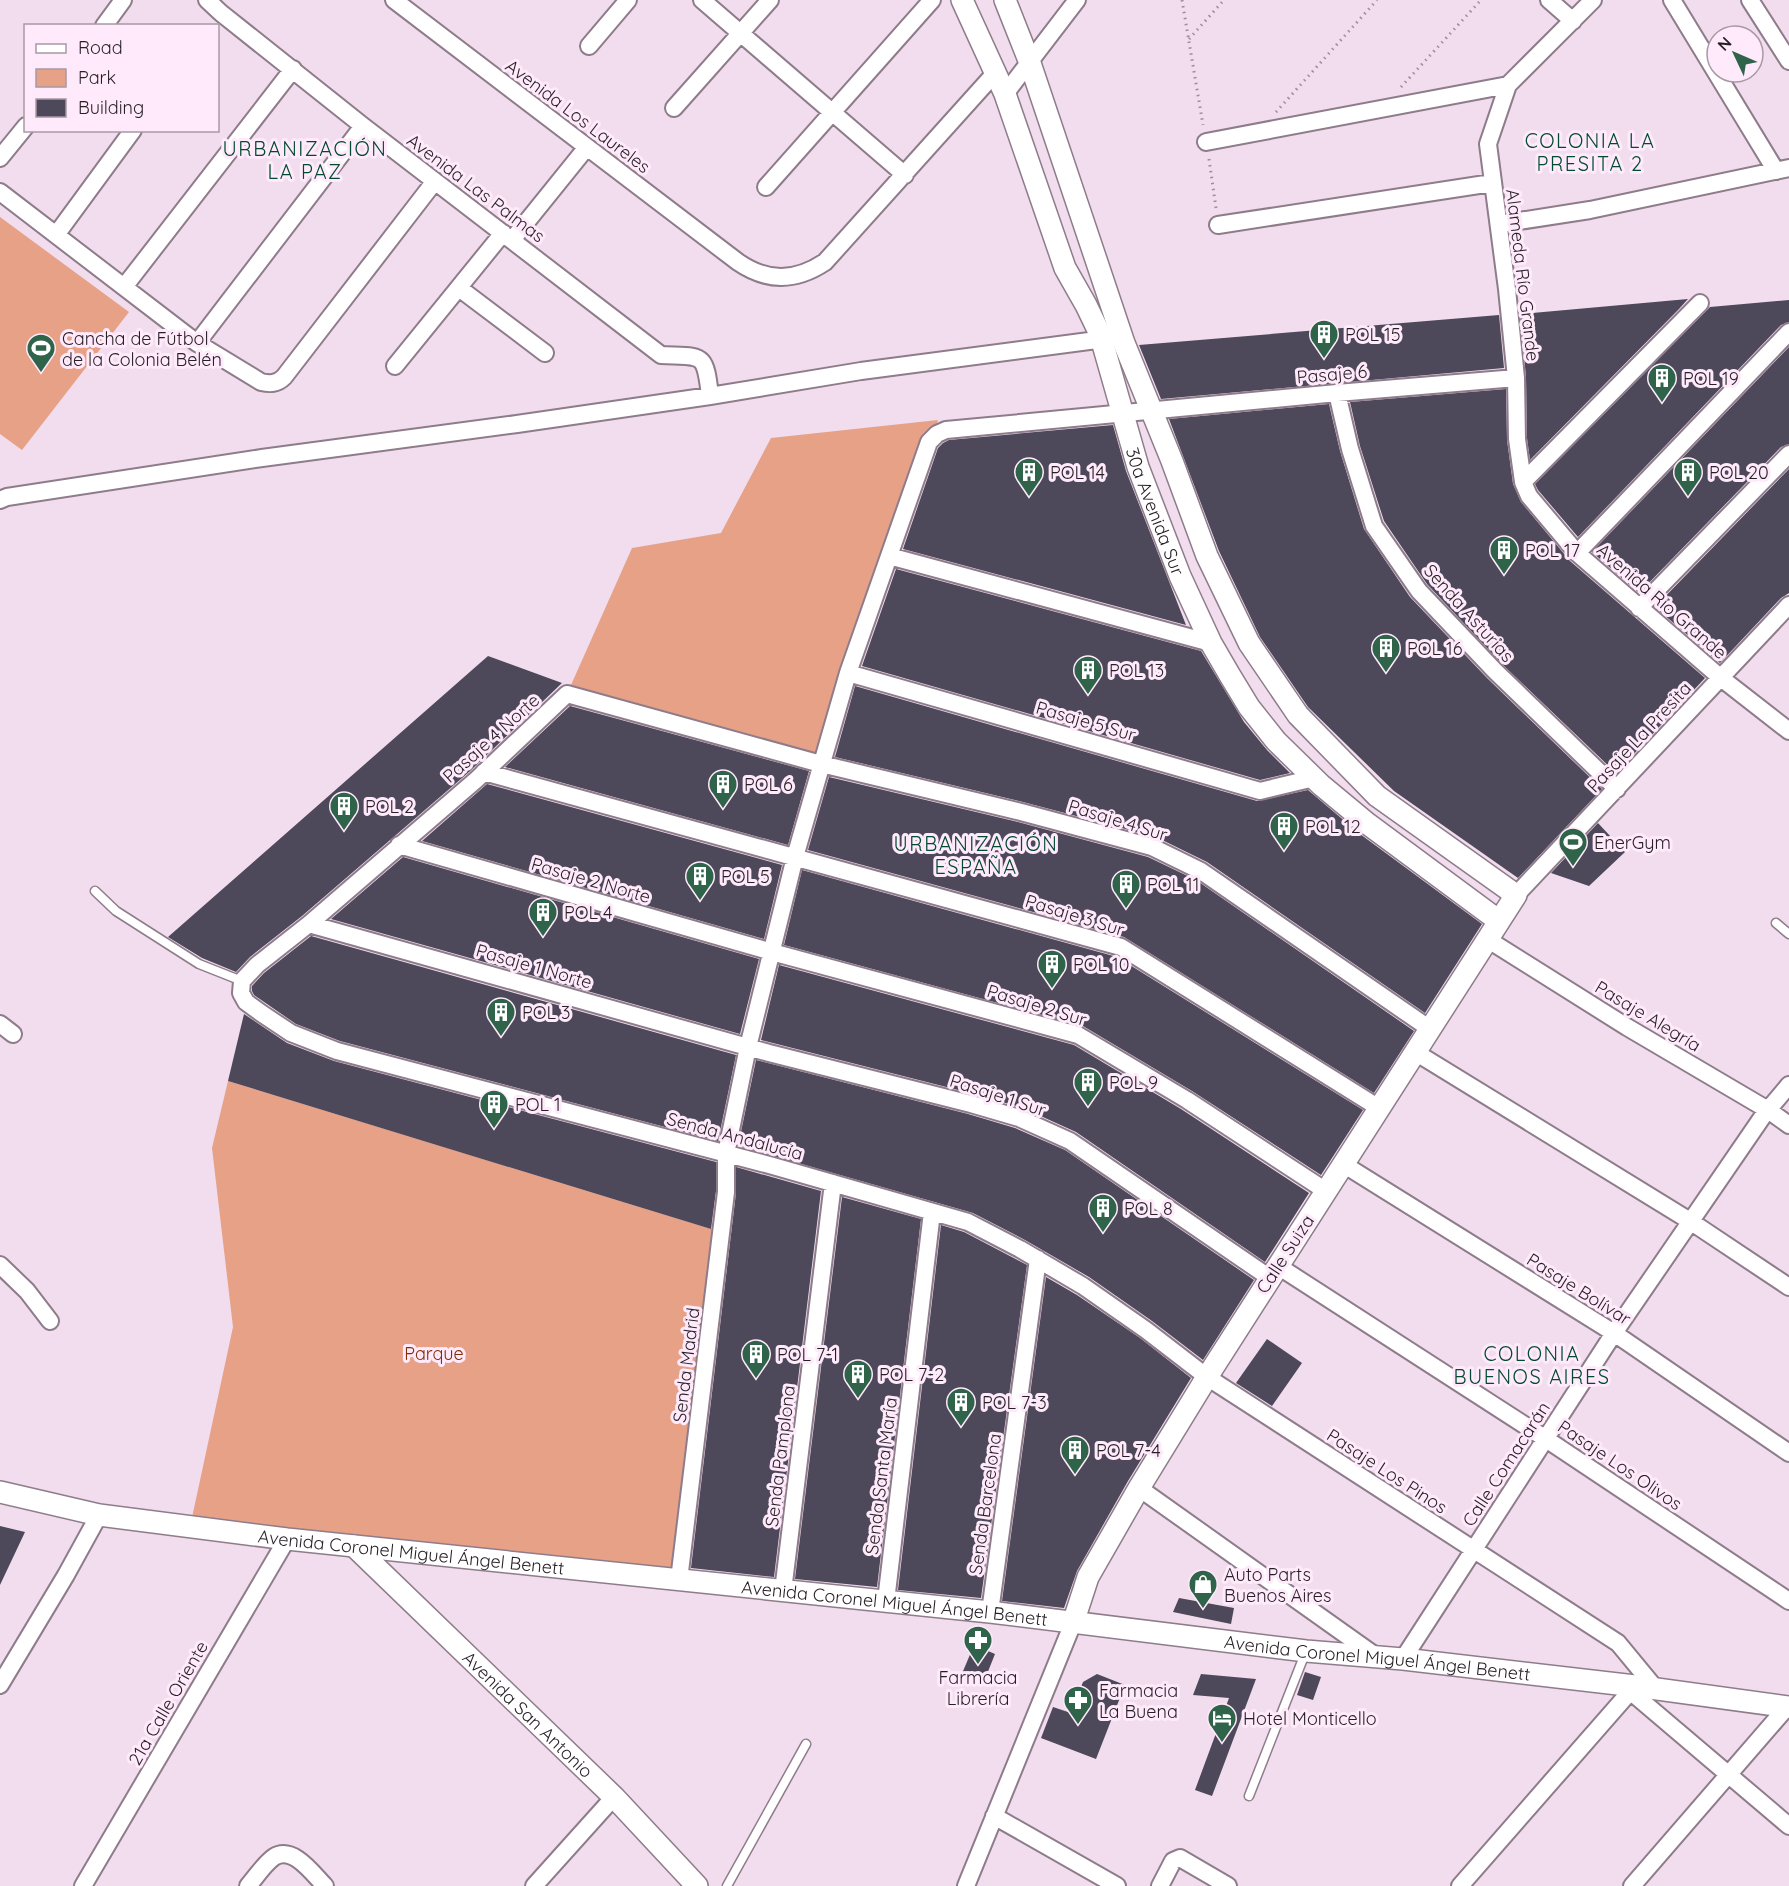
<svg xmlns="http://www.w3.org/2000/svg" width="1789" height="1886" viewBox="0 0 1789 1886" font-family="Quicksand,sans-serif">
<rect width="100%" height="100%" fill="#f1dded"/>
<path fill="#e6a187" d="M0 217 129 312 22 450 0 434Z
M938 420 816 762 567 694 632 548 721 533 771 438Z
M228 1081 721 1232 679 1580 190 1527 233 1327 212 1148Z"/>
<path fill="#4d485a" d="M1688 299 1679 309 1530 460 1527 438 1526 377 1520 314Z
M1789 300V322L1781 325 1578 537 1538 490 1535 484 1710 307Z
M1499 315 1504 368 1161 399 1139 345Z
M1789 347V444L1781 447 1639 593 1592 552Z
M1506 389 1507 440 1513 484 1521 502 1570 561 1705 678 1616 773 1502 664 1427 584 1384 521 1360 446 1350 402Z
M1329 404 1340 451 1364 529 1410 597 1487 678 1602 789 1518 878 1394 791 1308 707 1260 637 1219 551 1169 419Z
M1113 425 1126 471 1186 625 903 549 938 448 943 443 949 440Z
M1789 469V593L1781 598 1720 663 1655 607Z
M896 569 1201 651 1244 722 1267 750 1290 773 1260 780 862 666Z
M488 656 562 683 469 772 302 916 250 957 236 972 202 958 168 937Z
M855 686 1257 801 1308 790 1360 834 1482 924 1425 1013 1207 862 1156 837 1023 802 835 757Z
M570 706 809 771 788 845 505 767Z
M829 777 1018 822 1148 857 1196 880 1414 1031 1374 1093 1124 937 808 850Z
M487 784 782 865 764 939 422 841Z
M1598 823 1625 852 1589 886 1551 873Z
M403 857 759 959 740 1034 331 919Z
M802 870 1117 957 1363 1110 1321 1175 1192 1091 1083 1026 784 945Z
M311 936 736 1055 718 1141 340 1041 296 1024 254 995 252 991V986L264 973Z
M779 965 1074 1045 1181 1109 1309 1193 1265 1262 1076 1132 1023 1108 974 1094 761 1040Z
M244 1014 287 1043 334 1061 716 1162V1191L711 1229 228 1081Z
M756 1060 968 1114 1015 1128 1065 1150 1254 1280 1203 1360 1152 1321 1089 1277 1025 1240 973 1213 738 1146Z
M736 1167 821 1191 774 1577 691 1568 736 1193Z
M842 1197 921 1219 877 1587 795 1579Z
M941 1225 964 1232 1027 1265 981 1598 898 1590Z
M1046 1277 1077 1295 1140 1338 1191 1378 1128 1481 1077 1571 1064 1608 1002 1601Z
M1267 1339 1302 1363 1272 1406 1236 1383Z
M0 1526 25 1532 0 1585Z
M1179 1598 1234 1608 1231 1624 1173 1612Z
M974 1645 995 1654 983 1684 961 1676Z
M1305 1672 1321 1677 1313 1700 1297 1695Z
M1097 1674 1125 1685 1096 1759 1041 1738 1053 1707 1071 1713 1083 1682Z
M1201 1674 1256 1679 1212 1796 1195 1790 1229 1698 1193 1695Z"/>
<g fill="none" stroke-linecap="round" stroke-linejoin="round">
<g stroke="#8e7c8b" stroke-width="11">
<path id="service" d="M95 891 116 911 199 964 242 981
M1776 923 1789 934
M1249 1796 1306 1651
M727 1886 806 1744"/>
</g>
<g stroke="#8e7c8b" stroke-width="20">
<path id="minor" d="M207 0 221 13 363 126 661 355C703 357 705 351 710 396
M394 0 738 262C767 282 795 282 825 262L996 72
M702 0 905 175
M1549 0 1573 21
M1593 0 1508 85 1488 144 1507 289 1516 378 1517 439 1523 482 1529 496 1577 553 1721 678 1789 731
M1672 0 1776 171
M1750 0 1789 61
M104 26 123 0
M589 46 628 0
M1005 94 1077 0
M674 108 770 0
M1206 142 1508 85
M0 158 26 126
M766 187 932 0
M0 192 197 343 261 382C270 384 277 384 284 377L435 181
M1500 224 1590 210 1789 168
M1218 225 1492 183
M56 235 133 130
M512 240 587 147
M124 287 293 69
M459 288 545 353
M197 343 363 126
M395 366 503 233
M1337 393 1350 449 1374 526 1419 591 1495 671 1617 789
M1523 482 1700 303
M0 500 7 497 262 458 517 424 710 396 861 371 1112 338
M1577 553 1789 332
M889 556 1211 643
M1639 608 1789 454
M848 673 1260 791 1314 778
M484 772 1121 947 1379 1108
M399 845 779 954 1078 1035 1187 1100 1326 1191
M1516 895 1789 605
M309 924 769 1053 971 1104 1019 1118 1070 1141 1270 1278
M1487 939 1627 1027 1768 1110 1789 1125
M0 1024 13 1034
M1430 1029 1201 871 1152 847 1021 812 821 764 567 694 476 780 309 924 257 965 242 981 241 993 246 1002 261 1013 291 1033 337 1051 773 1166 968 1222 1020 1249 1083 1286 1146 1330 1207 1377 1618 1643 1656 1689
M1415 1052 1690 1221 1789 1287
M1343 1164 1614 1333 1789 1453
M0 1265 27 1291 50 1321
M1278 1266 1546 1439 1789 1601
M1139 1488 1377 1657
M679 1580 726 1192V1154L748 1047 795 857 848 673 929 442 937 434 946 430 1337 393 1516 378
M783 1591 833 1183
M886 1601 932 1212
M990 1612 1038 1259
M1403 1659 1614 1333 1763 1116 1789 1085
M0 1685 66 1575 99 1515
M1630 1691 1789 1826
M994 1816 1117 1886
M83 1886 287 1539
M248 1886C256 1877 264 1864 274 1857 293 1845 313 1874 325 1886
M534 1886 614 1797
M966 1886 1073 1623
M1160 1886 1173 1861 1180 1858 1228 1886
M1460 1886 1635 1686
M1632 1886 1787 1707"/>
</g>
<g stroke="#8e7c8b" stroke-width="24">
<g id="tertiary">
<path id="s1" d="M962 0 1005 94 1065 268 1086 305 1100 334 1138 467 1180 576 1211 643 1229 674 1249 707 1276 741 1321 785 1368 824 1499 921"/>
<path d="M1005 0 1030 63 1124 343 1172 461 1207 556 1249 643 1298 715 1377 796 1516 895 1207 1377 1139 1488 1088 1577 1073 1623"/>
<path id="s2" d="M0 1492 99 1515 287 1539 990 1612 1306 1651 1403 1659 1635 1686 1789 1707"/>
<path id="s3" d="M354 1546 614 1797 697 1886"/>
</g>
</g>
<path stroke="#9d8f9a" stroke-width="3" stroke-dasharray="1.5 4.5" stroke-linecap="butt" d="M1182 0 1203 125
M1189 39 1224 0
M1401 87 1481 0
M1276 112 1377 0
M1209 159 1216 208"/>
<use href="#service" stroke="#fff" stroke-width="8"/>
<use href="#minor" stroke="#fff" stroke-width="16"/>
<use href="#tertiary" stroke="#fff" stroke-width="21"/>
</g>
<defs>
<g id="building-pin" transform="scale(1.5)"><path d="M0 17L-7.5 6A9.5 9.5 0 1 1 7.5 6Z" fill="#2f644a" stroke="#ffeafb"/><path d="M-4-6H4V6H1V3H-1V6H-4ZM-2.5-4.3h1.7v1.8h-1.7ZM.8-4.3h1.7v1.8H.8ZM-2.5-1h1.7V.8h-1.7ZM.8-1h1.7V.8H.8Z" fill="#fff"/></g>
<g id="stadium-pin" transform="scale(1.5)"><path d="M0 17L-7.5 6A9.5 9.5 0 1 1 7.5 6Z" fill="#2f644a" stroke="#ffeafb"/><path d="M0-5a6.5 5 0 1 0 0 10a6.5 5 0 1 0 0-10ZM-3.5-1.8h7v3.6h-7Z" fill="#fff"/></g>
<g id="shop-pin" transform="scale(1.5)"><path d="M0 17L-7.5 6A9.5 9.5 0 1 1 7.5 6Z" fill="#2f644a" stroke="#ffeafb"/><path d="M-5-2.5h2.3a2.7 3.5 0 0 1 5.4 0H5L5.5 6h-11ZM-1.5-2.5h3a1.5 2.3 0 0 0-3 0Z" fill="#fff"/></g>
<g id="pharmacy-pin" transform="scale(1.5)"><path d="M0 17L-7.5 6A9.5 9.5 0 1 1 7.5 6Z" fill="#2f644a" stroke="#ffeafb"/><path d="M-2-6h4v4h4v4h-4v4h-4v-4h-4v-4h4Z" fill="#fff"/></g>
<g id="hotel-pin" transform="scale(1.5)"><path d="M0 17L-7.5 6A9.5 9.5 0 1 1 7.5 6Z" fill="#2f644a" stroke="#ffeafb"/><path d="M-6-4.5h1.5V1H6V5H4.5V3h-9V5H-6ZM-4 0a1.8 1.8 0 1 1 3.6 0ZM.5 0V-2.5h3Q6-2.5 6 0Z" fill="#fff"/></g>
</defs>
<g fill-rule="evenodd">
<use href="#building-pin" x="1324" y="334"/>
<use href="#stadium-pin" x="41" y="348"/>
<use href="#building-pin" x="1662" y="378"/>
<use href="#building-pin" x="1029" y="472"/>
<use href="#building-pin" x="1688" y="472"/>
<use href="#building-pin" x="1504" y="550"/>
<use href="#building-pin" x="1386" y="648"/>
<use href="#building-pin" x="1088" y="670"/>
<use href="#building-pin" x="723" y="784"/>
<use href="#building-pin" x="344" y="806"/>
<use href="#building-pin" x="1284" y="826"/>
<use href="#stadium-pin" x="1573" y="842"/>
<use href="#building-pin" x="700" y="876"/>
<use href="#building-pin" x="1126" y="884"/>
<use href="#building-pin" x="543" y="912"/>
<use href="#building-pin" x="1052" y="964"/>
<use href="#building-pin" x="501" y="1012"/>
<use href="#building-pin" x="1088" y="1082"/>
<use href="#building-pin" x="494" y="1104"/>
<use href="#building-pin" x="1103" y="1208"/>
<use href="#building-pin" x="756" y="1354"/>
<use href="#building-pin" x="858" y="1374"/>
<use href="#building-pin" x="961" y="1402"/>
<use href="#building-pin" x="1075" y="1450"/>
<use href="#shop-pin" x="1203" y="1584"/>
<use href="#pharmacy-pin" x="978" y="1640"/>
<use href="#pharmacy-pin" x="1078" y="1700"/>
<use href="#hotel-pin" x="1222" y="1718"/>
</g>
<g text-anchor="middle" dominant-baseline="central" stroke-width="6" stroke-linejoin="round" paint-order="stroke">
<g font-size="18" fill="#261f25" stroke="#ffeafb">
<text transform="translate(578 116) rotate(37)">Avenida Los Laureles</text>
<text transform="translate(476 188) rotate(37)">Avenida Las Palmas</text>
<text transform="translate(1523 275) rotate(83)">Alameda Río Grande</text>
<text transform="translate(1332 374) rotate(-5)">Pasaje 6</text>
<text stroke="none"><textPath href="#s1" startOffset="548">30a Avenida Sur</textPath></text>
<text transform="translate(1662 601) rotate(41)">Avenida Río Grande</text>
<text transform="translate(1469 613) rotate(48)">Senda Asturias</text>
<text transform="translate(1086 721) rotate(16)">Pasaje 5 Sur</text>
<text transform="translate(1639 737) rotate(-47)">Pasaje La Presita</text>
<text transform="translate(491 738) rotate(-42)">Pasaje 4 Norte</text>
<text transform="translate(1118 820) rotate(17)">Pasaje 4 Sur</text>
<text transform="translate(591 880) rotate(16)">Pasaje 2 Norte</text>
<text transform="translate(1075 915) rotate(17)">Pasaje 3 Sur</text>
<text transform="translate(534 966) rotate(16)">Pasaje 1 Norte</text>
<text transform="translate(1037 1005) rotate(17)">Pasaje 2 Sur</text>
<text transform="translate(1648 1016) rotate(31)">Pasaje Alegría</text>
<text transform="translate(998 1095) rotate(18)">Pasaje 1 Sur</text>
<text transform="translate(735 1136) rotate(15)">Senda Andalucía</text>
<text transform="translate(1285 1254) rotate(-57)">Calle Suiza</text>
<text transform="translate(1579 1289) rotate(32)">Pasaje Bolívar</text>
<text transform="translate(686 1365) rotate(-83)">Senda Madrid</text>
<text transform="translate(780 1456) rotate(-83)">Senda Pamplona</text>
<text transform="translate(1506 1464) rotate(-57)">Calle Comacarán</text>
<text transform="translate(1620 1465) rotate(34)">Pasaje Los Olivos</text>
<text transform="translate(1387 1471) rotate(33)">Pasaje Los Pinos</text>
<text transform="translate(881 1476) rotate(-83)">Senda Santa María</text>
<text transform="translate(985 1504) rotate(-82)">Senda Barcelona</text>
<text stroke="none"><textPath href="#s2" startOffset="416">Avenida Coronel Miguel Ángel Benett</textPath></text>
<text stroke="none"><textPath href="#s2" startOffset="902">Avenida Coronel Miguel Ángel Benett</textPath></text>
<text stroke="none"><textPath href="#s2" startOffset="1388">Avenida Coronel Miguel Ángel Benett</textPath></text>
<text transform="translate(168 1703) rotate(-60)">21a Calle Oriente</text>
<text stroke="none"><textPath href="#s3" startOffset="242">Avenida San Antonio</textPath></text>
</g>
<g font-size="18" fill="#261f25" stroke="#ffeafb" text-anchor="start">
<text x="1345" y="334">POL 15</text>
<text x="62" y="338">Cancha de Fútbol<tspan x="62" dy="21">de la Colonia Belén</tspan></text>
<text x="1683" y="378">POL 19</text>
<text x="1050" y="472">POL 14</text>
<text x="1709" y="472">POL 20</text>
<text x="1525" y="550">POL 17</text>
<text x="1407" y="648">POL 16</text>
<text x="1109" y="670">POL 13</text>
<text x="744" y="784">POL 6</text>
<text x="365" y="806">POL 2</text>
<text x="1305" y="826">POL 12</text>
<text x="1594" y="842">EnerGym</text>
<text x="721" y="876">POL 5</text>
<text x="1147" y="884">POL 11</text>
<text x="564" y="912">POL 4</text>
<text x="1073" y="964">POL 10</text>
<text x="522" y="1012">POL 3</text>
<text x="1109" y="1082">POL 9</text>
<text x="515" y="1104">POL 1</text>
<text x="1124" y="1208">POL 8</text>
<text x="777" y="1354">POL 7-1</text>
<text x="879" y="1374">POL 7-2</text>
<text x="982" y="1402">POL 7-3</text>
<text x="1096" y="1450">POL 7-4</text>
<text x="1224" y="1574">Auto Parts<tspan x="1224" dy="21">Buenos Aires</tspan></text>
<text x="978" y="1677" text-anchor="middle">Farmacia<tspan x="978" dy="21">Librería</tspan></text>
<text x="1099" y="1690">Farmacia<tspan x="1099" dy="21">La Buena</tspan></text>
<text x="1243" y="1718">Hotel Monticello</text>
</g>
<g font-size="18" fill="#802e06" stroke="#ffeafb">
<text x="434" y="1353">Parque</text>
</g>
<g font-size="20" letter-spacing="1.5" fill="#024a2f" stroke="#ffeafb">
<text x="1590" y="140">COLONIA LA<tspan x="1590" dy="23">PRESITA 2</tspan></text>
<text x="305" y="148">URBANIZACIÓN<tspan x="305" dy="23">LA PAZ</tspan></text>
<text x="976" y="843">URBANIZACIÓN<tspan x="976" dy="23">ESPAÑA</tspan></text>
<text x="1532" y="1353">COLONIA<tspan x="1532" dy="23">BUENOS AIRES</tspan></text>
</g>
</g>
<rect x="24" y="24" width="195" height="108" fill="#ffeafb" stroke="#a899a5" stroke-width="1.5"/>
<rect x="36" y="44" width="30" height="9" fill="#ffffff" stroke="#a899a5" stroke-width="1.5"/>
<text x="78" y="54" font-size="18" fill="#261f25">Road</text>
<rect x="36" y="69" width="30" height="18" fill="#e6a187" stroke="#a899a5" stroke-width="1.5"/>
<text x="78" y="84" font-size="18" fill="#261f25">Park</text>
<rect x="36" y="99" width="30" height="18" fill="#4d485a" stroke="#a899a5" stroke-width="1.5"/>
<text x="78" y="114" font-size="18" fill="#261f25">Building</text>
<g transform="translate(1735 54) rotate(314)"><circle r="28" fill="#ffeafb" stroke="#a899a5" stroke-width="1.5"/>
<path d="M0-4.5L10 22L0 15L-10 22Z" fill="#2f644a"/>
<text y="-9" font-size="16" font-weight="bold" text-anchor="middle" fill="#261f25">N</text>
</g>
</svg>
